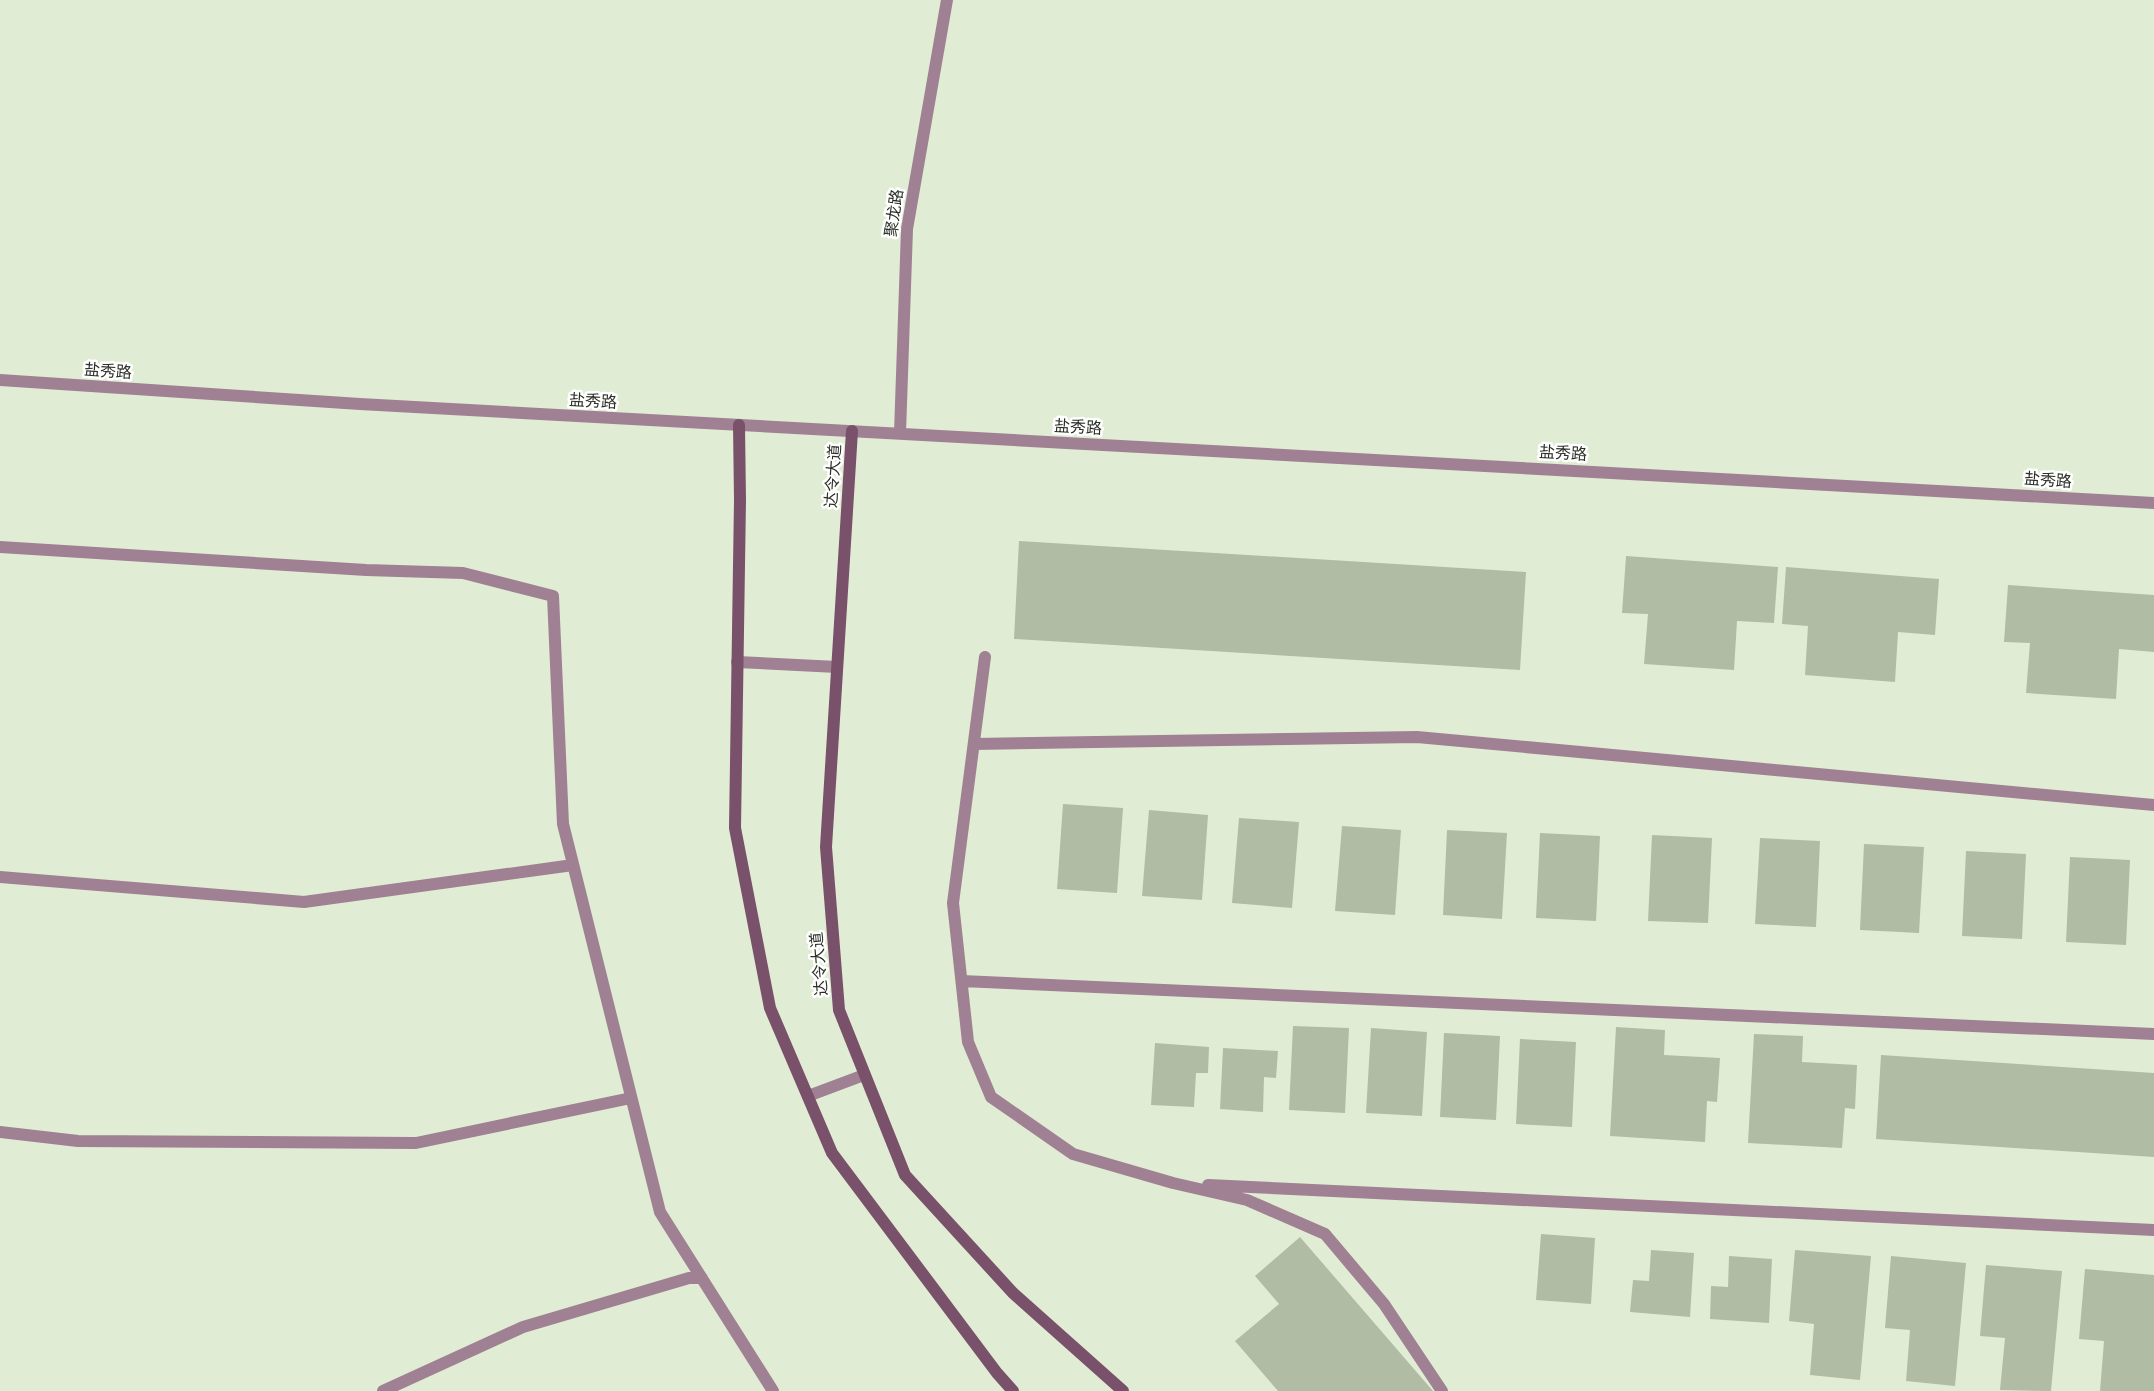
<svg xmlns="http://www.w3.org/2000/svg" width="2154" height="1391" viewBox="0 0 2154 1391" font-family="'DM Sans','Noto Sans SC',sans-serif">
<rect width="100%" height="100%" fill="#e0edd4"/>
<path fill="#b0bca4" d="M1019 541 1526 572 1520 670 1014 639Z
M1626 556 1778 567 1774 623 1737 621 1734 670 1644 664 1648 614 1622 613Z
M1786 567 1939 579 1935 635 1898 632 1895 682 1805 675 1808 626 1782 624Z
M2008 585 2154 595V652L2119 649 2116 699 2026 693 2030 643 2004 642Z
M1063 804 1123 808 1117 893 1057 889Z
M1149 810 1208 815 1202 900 1142 896Z
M1239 818 1299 822 1292 908 1232 903Z
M1342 826 1401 830 1395 915 1335 911Z
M1447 830 1507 833 1502 919 1443 915Z
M1540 833 1600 836 1596 921 1536 918Z
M1652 835 1712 838 1708 923 1648 921Z
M1760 838 1820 841 1816 927 1755 924Z
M1864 844 1924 847 1919 933 1860 930Z
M1966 851 2026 854 2022 939 1962 936Z
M2070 857 2130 860 2126 945 2066 942Z
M1293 1026 1349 1028 1345 1113 1289 1110Z
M1616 1027 1665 1030 1664 1055 1720 1058 1717 1102 1707 1101 1705 1142 1610 1136Z
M1371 1028 1427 1032 1422 1116 1366 1113Z
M1444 1033 1500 1036 1496 1120 1440 1117Z
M1754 1034 1803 1036 1802 1062 1857 1065 1855 1109 1845 1108 1842 1148 1748 1143Z
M1520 1039 1576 1042 1572 1127 1516 1124Z
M1155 1043 1209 1047 1208 1073H1196L1194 1107 1151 1105Z
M1223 1048 1278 1051 1276 1078 1264 1077 1263 1112 1220 1109Z
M1881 1055 2154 1073V1157L1876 1139Z
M1541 1234 1595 1238 1591 1304 1536 1300Z
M1300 1237 1433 1391H1278L1235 1341 1279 1304 1255 1276Z
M1651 1250 1694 1253 1690 1317 1630 1312 1633 1280 1649 1281Z
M1795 1250 1871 1256 1860 1380 1810 1375 1814 1324 1789 1321Z
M1729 1256 1772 1259 1769 1323 1710 1319 1711 1286 1728 1287Z
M1891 1256 1966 1263 1955 1386 1906 1381 1910 1330 1885 1328Z
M1986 1265 2062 1271 2051 1391 2000 1390 2005 1338 1980 1336Z
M2085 1269 2154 1275V1391H2100L2104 1341 2079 1339Z"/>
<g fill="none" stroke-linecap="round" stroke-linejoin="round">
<path stroke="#9f8193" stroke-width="12" d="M0 380 360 404 2154 503
M900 433 907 229 947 0
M0 547 366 570 463 573 553 596 563 824 660 1212 773 1391
M985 657 953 903 968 1042 991 1097 1073 1154 1173 1183 1247 1200 1325 1234 1384 1304 1442 1391
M737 662 837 667
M974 744 1417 737 2154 805
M0 877 304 902 573 865
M962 981 2154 1034
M808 1096 864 1075
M0 1132 78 1141 416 1143 631 1098
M1208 1185 2154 1230
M383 1391 523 1327 689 1278H702"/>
<path stroke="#7a516a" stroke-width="12" d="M739 425 740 500 735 828 770 1008 832 1153 997 1373 1013 1391
M852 431 826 847 839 1010 905 1175 1013 1293 1123 1391"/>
</g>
<g text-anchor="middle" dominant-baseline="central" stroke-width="5" stroke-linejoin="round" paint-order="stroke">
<g font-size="16" fill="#2b2f26" stroke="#fff">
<text transform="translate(894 213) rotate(-82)">聚龙路</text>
<text transform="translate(108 371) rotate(4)">盐秀路</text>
<text transform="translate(593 401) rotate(3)">盐秀路</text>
<text transform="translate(1078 427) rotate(3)">盐秀路</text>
<text transform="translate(1563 453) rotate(3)">盐秀路</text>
<text transform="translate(833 476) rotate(-86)">达令大道</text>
<text transform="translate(2048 480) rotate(4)">盐秀路</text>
<text transform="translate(819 964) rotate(-95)">达令大道</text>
</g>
</g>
</svg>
